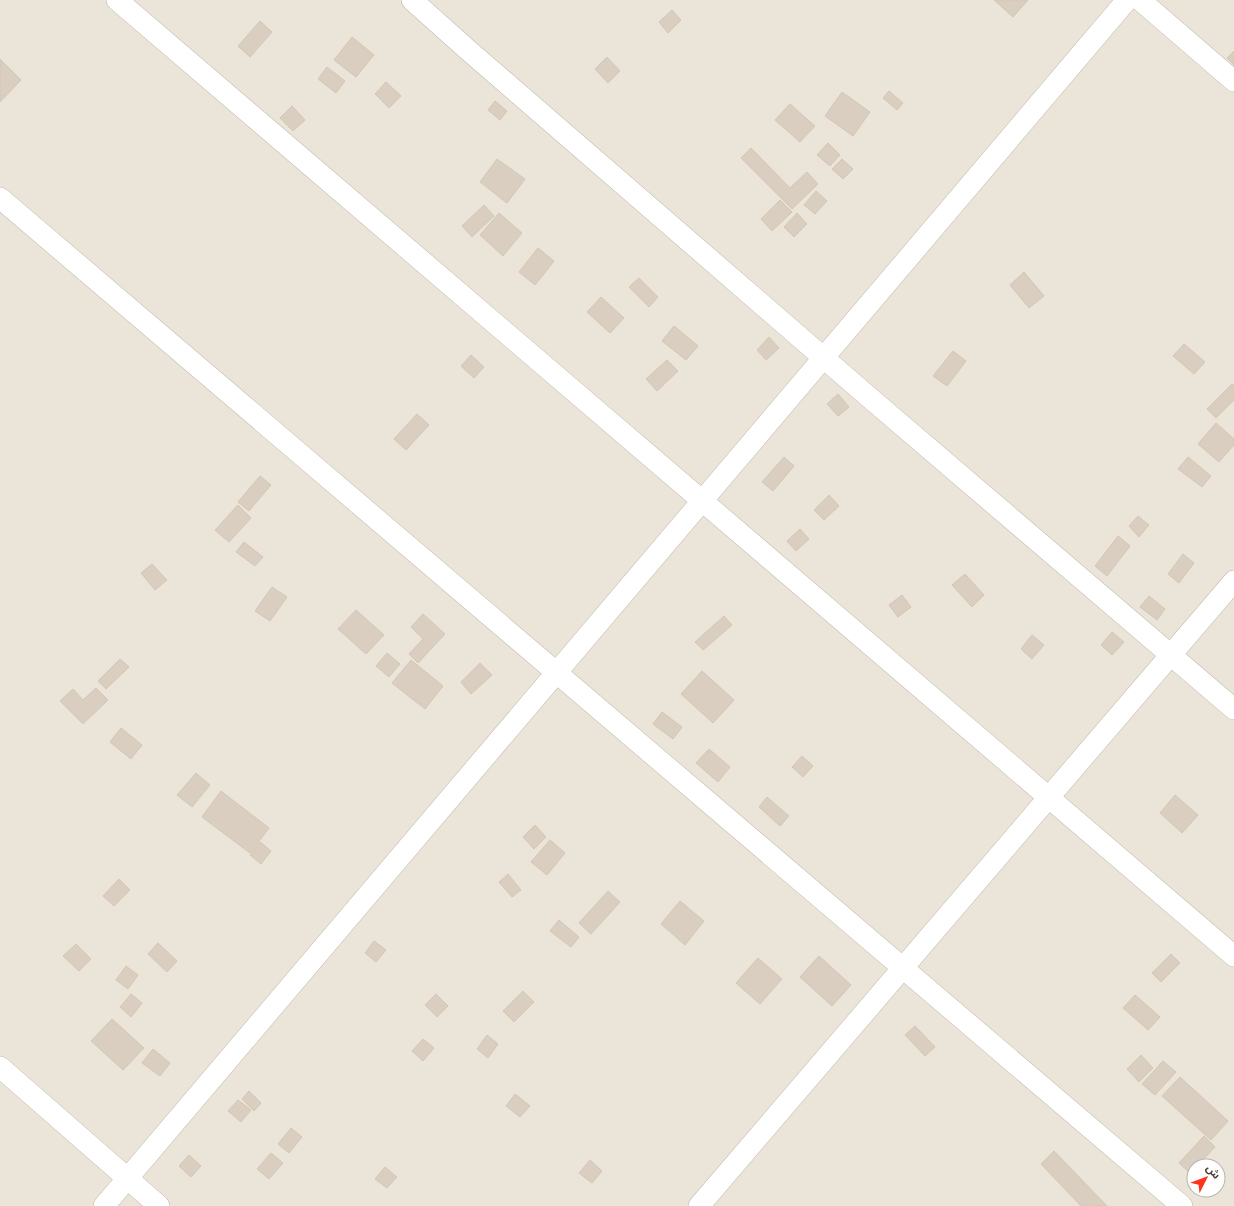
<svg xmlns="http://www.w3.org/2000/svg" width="1234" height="1206" viewBox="0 0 1234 1206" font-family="'Source Sans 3','Noto Sans Arabic',sans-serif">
<rect width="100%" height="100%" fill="#f6f2eb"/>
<path fill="#ebe4d8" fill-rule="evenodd" d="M0 0H1234V1206H0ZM1194 1166H1218V1190H1194Z"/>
<path fill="#d9cebf" stroke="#d5c6b2" d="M994 0H1028L1013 17Z
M672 10 681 20 668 33 659 22Z
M260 21 272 32 250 57 238 46Z
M352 37 374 55 356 77 334 60Z
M1234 51V65L1227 58Z
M607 57 620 71 608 83 595 69Z
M0 59 21 80 0 102Z
M327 67 345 81 336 93 318 79Z
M386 82 401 96 389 108 375 94Z
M889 91 903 103 897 110 883 98Z
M842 92 870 112 853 136 825 116Z
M495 101 507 111 500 120 488 110Z
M790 104 815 126 800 142 775 120Z
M292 106 305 120 293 131 280 118Z
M828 143 840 155 830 166 817 155Z
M751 148 790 188 807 172 818 184 792 209 741 158Z
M497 159 525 179 507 203 480 182Z
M842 159 853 169 843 179 832 169Z
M816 191 827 201 815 214 804 205Z
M780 200 792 212 772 231 761 219Z
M484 205 494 216 472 237 462 226Z
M499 213 522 233 503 256 480 235Z
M797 213 807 224 794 237 784 227Z
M538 248 554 261 535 285 519 272Z
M1024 272 1044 296 1029 308 1010 285Z
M639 278 658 297 649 307 629 287Z
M601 297 624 318 610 333 587 312Z
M674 326 698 346 686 360 662 341Z
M769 337 779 348 766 360 757 350Z
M1184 344 1205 362 1194 374 1173 356Z
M953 351 966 361 947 386 933 376Z
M471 355 484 367 474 378 461 366Z
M667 360 678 371 657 391 646 379Z
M1232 384 1234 386V400L1216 418 1207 409Z
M838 394 849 407 838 416 827 404Z
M417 414 429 425 406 450 394 439Z
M1216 423 1234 439V445L1219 462 1198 444Z
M784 457 794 466 773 491 762 482Z
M1188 457 1211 476 1202 487 1178 469Z
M260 476 271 485 249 511 238 502Z
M829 495 839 506 824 520 814 510Z
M238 505 251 518 229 542 215 530Z
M1138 516 1149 525 1139 537 1129 526Z
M800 529 809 539 796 551 787 541Z
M1118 536 1130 546 1107 576 1095 566Z
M244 542 263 557 255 566 236 552Z
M1183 554 1194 563 1179 583 1168 574Z
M152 564 167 580 155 590 141 573Z
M965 574 984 595 972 607 952 585Z
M272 587 287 597 270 621 255 611Z
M902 595 911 607 898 617 889 605Z
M1149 596 1165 609 1157 620 1140 607Z
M356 610 384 635 366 654 338 629Z
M423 614 445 634 418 663 409 654 423 639 411 627Z
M724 616 732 625 703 650 695 642Z
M1112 632 1124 642 1112 655 1101 645Z
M1032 635 1044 645 1032 659 1021 649Z
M387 653 400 664 389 677 376 666Z
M120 659 129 667 106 689 98 681Z
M411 660 443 686 425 709 392 683Z
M480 663 492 675 471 694 461 682Z
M702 671 734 700 713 723 681 694Z
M96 688 108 700 83 724 60 701 73 689 83 700Z
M662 712 682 727 673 739 653 724Z
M121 728 142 745 131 759 110 742Z
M709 749 730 767 718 782 696 763Z
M802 756 813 766 803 777 792 767Z
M196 773 210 785 192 807 177 795Z
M221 791 269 828 250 853 202 817Z
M1175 795 1198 815 1182 833 1160 813Z
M767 797 789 816 780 826 759 807Z
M535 825 546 837 534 849 523 837Z
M550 840 565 853 547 875 531 862Z
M260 842 271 851 261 864 250 855Z
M508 874 521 890 512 897 499 882Z
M119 879 130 890 114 906 103 896Z
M608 891 620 902 591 934 579 923Z
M680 901 704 921 685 945 661 924Z
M559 920 579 937 571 947 550 931Z
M374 941 386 950 376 962 365 953Z
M158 943 177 961 167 972 148 954Z
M76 944 91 959 79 971 63 956Z
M1171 954 1180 963 1161 982 1152 973Z
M819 956 851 985 832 1006 800 977Z
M758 958 782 979 760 1004 736 983Z
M126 966 138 975 128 989 116 980Z
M523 991 534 1002 514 1022 503 1011Z
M131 994 142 1003 131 1017 120 1007Z
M436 994 448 1006 437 1017 425 1005Z
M1135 995 1160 1017 1148 1030 1123 1008Z
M112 1019 144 1048 123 1070 91 1041Z
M915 1026 935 1047 925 1056 905 1035Z
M487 1035 498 1044 488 1058 477 1049Z
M423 1039 434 1048 423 1061 412 1051Z
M153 1049 170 1063 160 1076 142 1063Z
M1141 1055 1153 1068 1139 1082 1127 1069Z
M1163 1061 1176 1072 1155 1095 1142 1084Z
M1180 1077 1228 1121 1211 1140 1162 1096Z
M249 1091 261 1103 254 1111 242 1099Z
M515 1094 530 1106 520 1117 506 1106Z
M238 1100 251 1110 241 1122 228 1111Z
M291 1128 302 1137 289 1153 278 1144Z
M1204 1136 1215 1147 1197 1166H1194V1170L1190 1173 1179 1163Z
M1054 1151 1107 1206H1081L1041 1164Z
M271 1153 283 1163 269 1179 257 1169Z
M189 1155 201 1166 191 1177 179 1166Z
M590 1160 602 1171 592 1183 579 1173Z
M385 1167 397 1177 387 1188 375 1179Z"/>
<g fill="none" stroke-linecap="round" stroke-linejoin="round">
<g stroke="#c3baac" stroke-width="22">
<path id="street" d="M117 0 1234 956
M412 0 468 50 870 398 1234 709
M1140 0 1234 81
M0 198 1182 1206
M0 1067 159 1206
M104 1206 1127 0
M699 1206 1234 581"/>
</g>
<use href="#street" stroke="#fff" stroke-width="21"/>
</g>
<g transform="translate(1206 1178) rotate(48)"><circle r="19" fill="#ffffff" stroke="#b7b4af"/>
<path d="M0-3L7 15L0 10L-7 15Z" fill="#ff3319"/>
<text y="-6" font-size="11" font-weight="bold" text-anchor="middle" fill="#4c4338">ش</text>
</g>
</svg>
